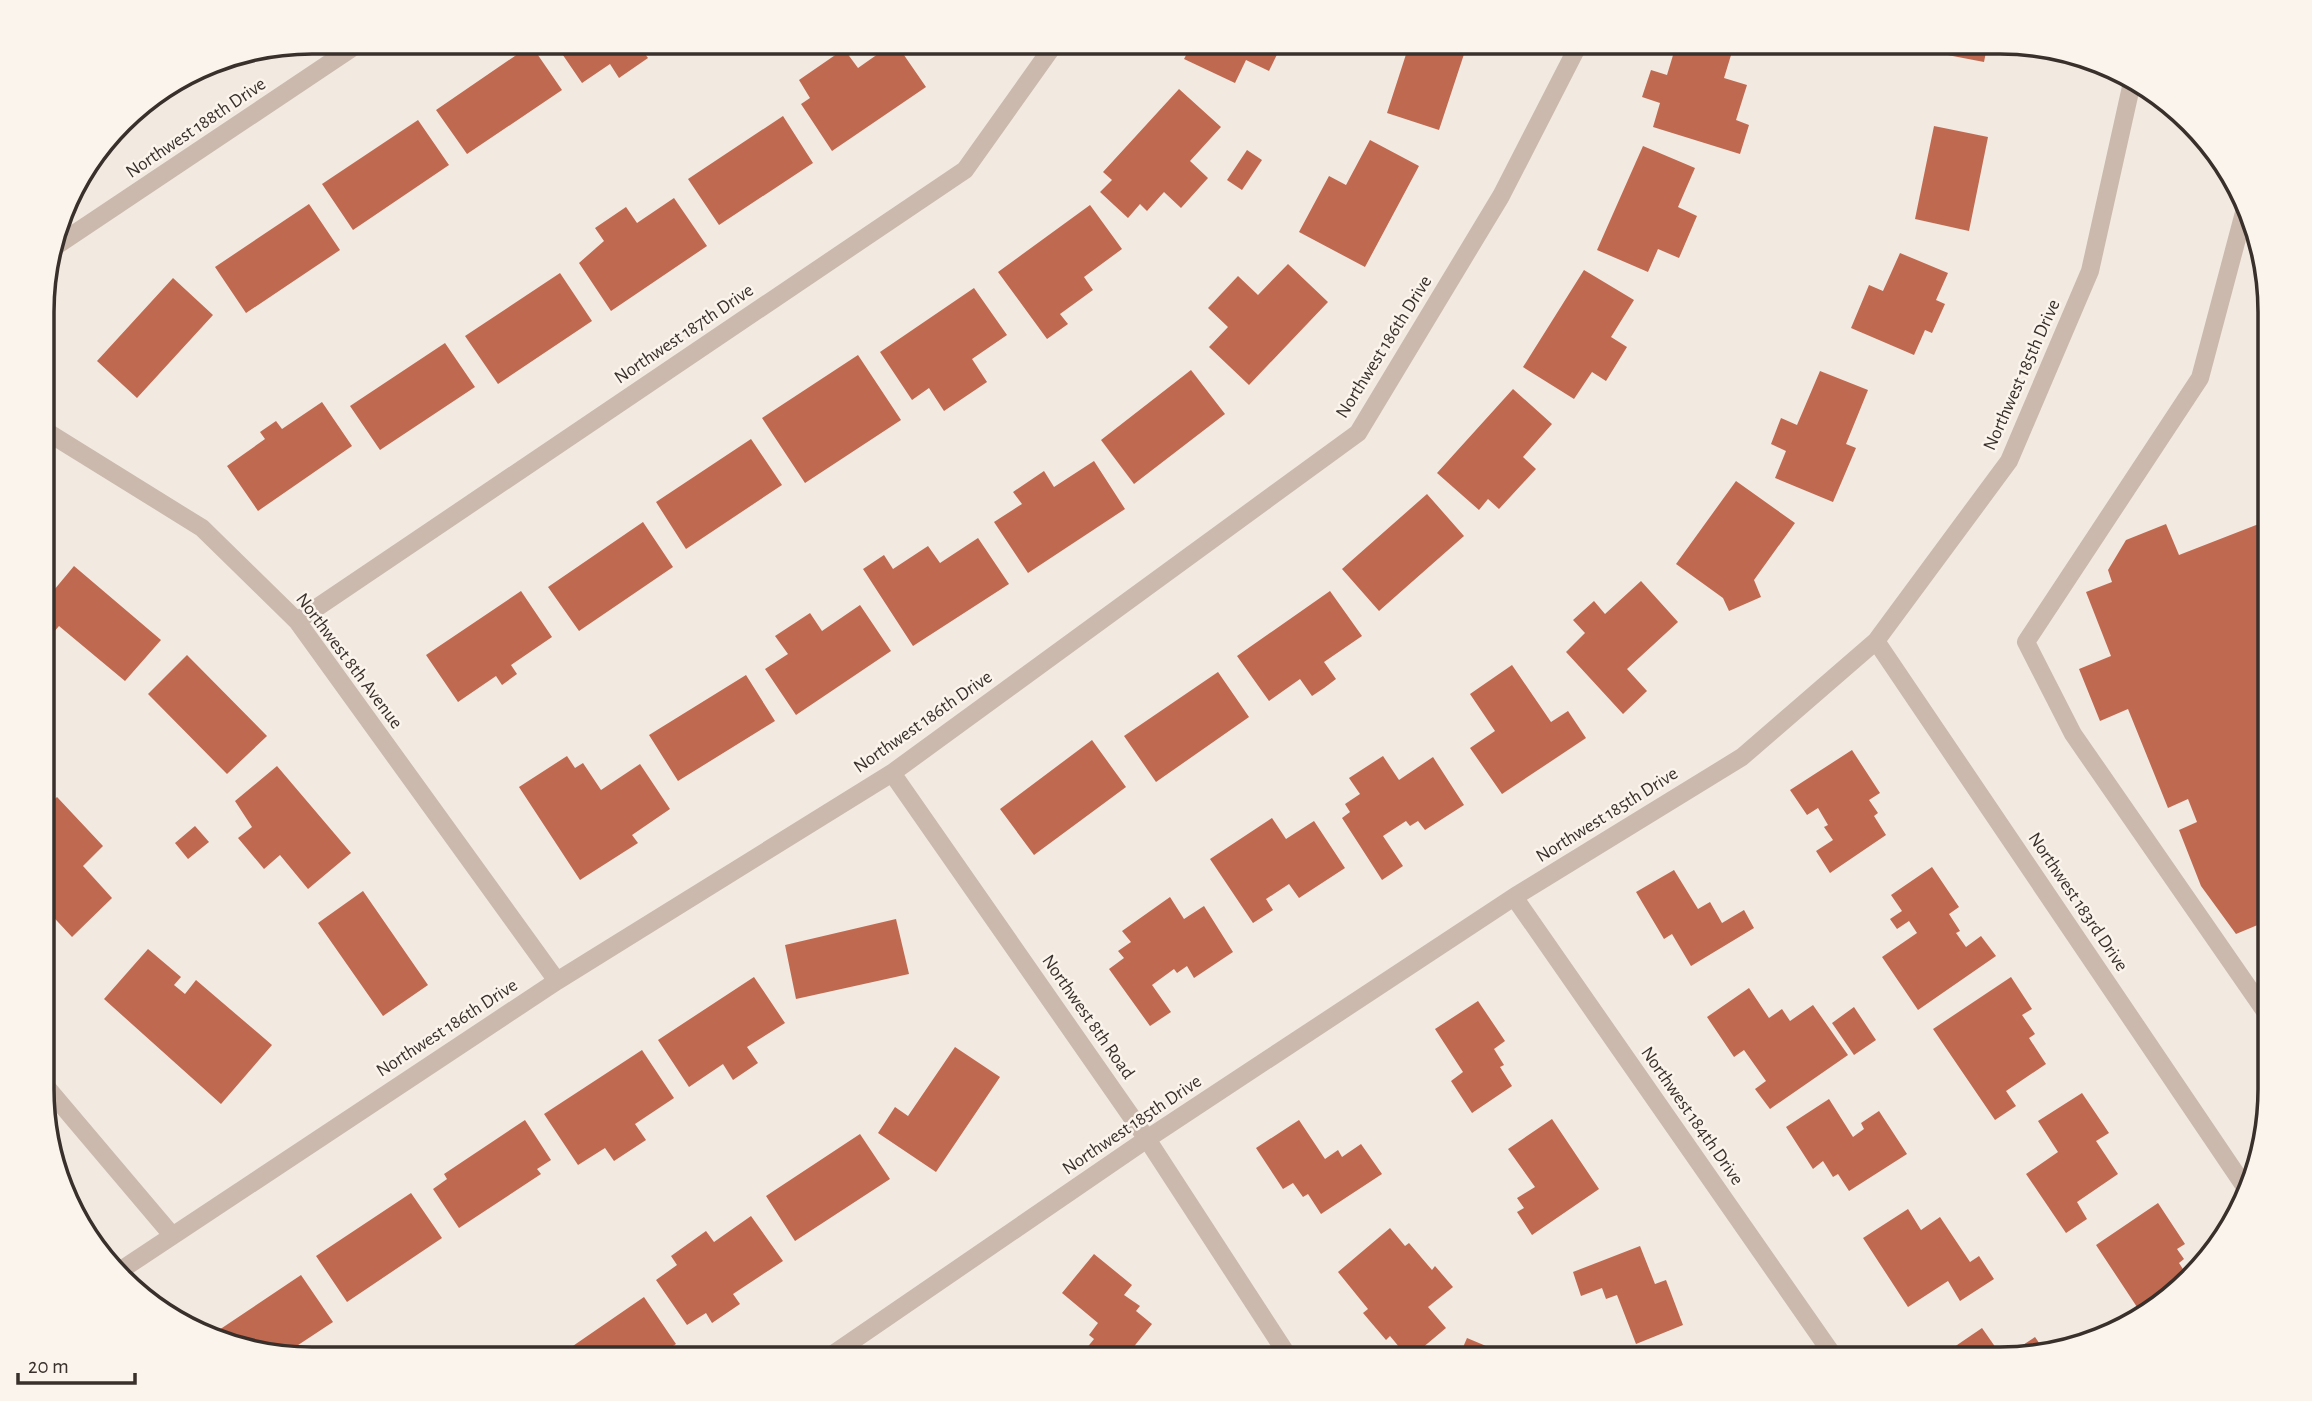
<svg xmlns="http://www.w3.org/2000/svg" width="2312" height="1401" viewBox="0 0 2312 1401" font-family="'Alegreya Sans',sans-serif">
<rect width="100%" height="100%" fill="#f2e9e0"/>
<path fill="#c06951" d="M554 42H643L638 45 648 58 619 78 610 64 582 83Z
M895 42 926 87 832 151 801 104 810 98 799 80 844 49 858 68Z
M1193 42H1283L1269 71 1246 60 1235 83 1184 59Z
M1410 42H1468L1439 130 1387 113Z
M1677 42H1735L1724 78 1747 85 1736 120 1749 125 1740 154 1653 127 1660 103 1642 97 1651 70 1667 75Z
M1939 42H1988L1984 62 1937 53Z
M531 45 562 90 467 154 436 110Z
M1179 89 1221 127 1190 161 1208 178 1181 208 1164 192 1147 211 1140 204 1128 218 1100 192 1112 180 1103 172Z
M783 116 813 163 719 225 688 179Z
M418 120 449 165 353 230 322 184Z
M1934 126 1988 137 1969 231 1915 219Z
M1370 140 1419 166 1365 267 1299 232 1329 176 1346 185Z
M1643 146 1695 168 1678 207 1697 216 1679 258 1658 249 1648 272 1597 250Z
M1247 150 1262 160 1242 190 1227 180Z
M674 198 707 246 611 311 579 263 604 241 595 228 626 207 637 223Z
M309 204 340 250 246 313 215 267Z
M1090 205 1122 249 1084 277 1093 290 1060 314 1068 324 1047 339 998 272Z
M1900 253 1948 273 1936 300 1945 304 1932 333 1925 330 1914 355 1851 328 1869 285 1883 291Z
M1288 264 1328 302 1249 385 1209 347 1228 327 1208 308 1238 276 1258 295Z
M1584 270 1634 300 1611 337 1627 347 1606 381 1592 372 1574 399 1523 367Z
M560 273 592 321 498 384 465 336Z
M173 278 213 315 137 398 97 361Z
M974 288 1007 335 972 359 987 382 944 411 929 388 912 400 880 352Z
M445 343 475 387 380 450 350 406Z
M858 355 901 420 805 483 762 418Z
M1191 370 1225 414 1134 484 1101 440Z
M1820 371 1868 390 1846 444 1856 448 1833 502 1775 478 1786 451 1771 444 1781 418 1797 425Z
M1513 389 1552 424 1523 457 1536 469 1499 509 1488 499 1479 510 1437 473Z
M322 402 352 446 258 511 227 466 265 439 260 432 276 421 282 429Z
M751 439 782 485 686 549 656 502Z
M1094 461 1125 509 1028 573 994 522 1022 504 1013 492 1044 471 1054 487Z
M1736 481 1795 523 1754 580 1761 597 1729 611 1723 598 1676 564Z
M1427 494 1464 536 1379 611 1342 569Z
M2269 520V944H2267L2260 924 2236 934 2201 886 2179 830 2197 822 2188 799 2168 808 2128 709 2100 721 2079 669 2111 656 2086 592 2112 582 2108 570 2126 540 2166 524 2179 555Z
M643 522 673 567 579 631 548 587Z
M978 538 1009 584 913 646 863 569 884 555 893 569 928 546 940 563Z
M74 566 161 640 125 681 59 626 47 640 44 637V602Z
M1641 581 1678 622 1627 669 1647 691 1623 714 1566 652 1585 633 1573 620 1594 601 1605 614Z
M521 591 552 637 511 665 517 674 502 685 496 676 458 702 426 655Z
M1330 591 1362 636 1324 662 1336 679 1324 688 1312 696 1300 679 1269 701 1237 656Z
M860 605 891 651 796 715 765 669 788 654 775 636 810 613 822 631Z
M187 655 267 736 227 774 148 694Z
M1512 665 1551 722 1568 711 1586 738 1502 794 1470 748 1495 731 1470 694Z
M1218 672 1249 717 1156 782 1124 736Z
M746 675 775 721 678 781 649 735Z
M1092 740 1126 787 1034 855 1000 809Z
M1852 750 1880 793 1869 800 1878 813 1874 816 1886 835 1830 873 1816 851 1833 840 1824 827 1828 825 1818 808 1807 815 1790 790Z
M567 756 575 768 583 763 601 790 640 764 670 809 632 835 638 843 580 880 519 787Z
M1383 756 1399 780 1433 757 1464 805 1425 830 1418 821 1410 826 1406 821 1383 836 1403 866 1382 880 1342 818 1350 812 1345 804 1360 794 1349 778Z
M277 766 351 853 308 889 280 855 264 869 238 838 252 827 235 801Z
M57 797 103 846 83 866 112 898 72 937 44 907V809Z
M1272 818 1286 839 1314 821 1345 868 1299 898 1289 884 1266 899 1273 910 1253 923 1210 859Z
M195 826 209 842 188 859 175 843Z
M1932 867 1959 907 1949 914 1960 931 1956 933 1966 947 1981 936 1996 956 1918 1010 1882 957 1917 933 1909 921 1897 929 1890 919 1902 911 1891 895Z
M1674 870 1698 909 1710 902 1722 923 1744 910 1754 928 1691 966 1672 934 1664 939 1636 892Z
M363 891 428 985 383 1016 318 923Z
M1170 897 1184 919 1204 906 1233 952 1194 978 1187 966 1177 973 1174 969 1152 985 1171 1012 1150 1026 1109 969 1124 958 1118 951 1131 942 1122 931Z
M896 919 909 974 796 999 785 945Z
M148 949 181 977 174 985 185 994 196 980 272 1045 221 1104 104 999Z
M754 977 785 1023 747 1047 758 1063 733 1080 723 1064 689 1087 658 1040Z
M2011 977 2032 1009 2022 1015 2035 1034 2029 1038 2046 1064 2006 1091 2016 1106 1995 1120 1933 1029Z
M1749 988 1769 1018 1782 1009 1790 1021 1813 1005 1848 1055 1770 1109 1755 1089 1766 1081 1744 1050 1734 1057 1707 1017Z
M1478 1001 1505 1041 1494 1049 1504 1065 1500 1067 1512 1086 1472 1113 1451 1081 1463 1072 1435 1029Z
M1854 1007 1876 1040 1854 1055 1832 1023Z
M955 1047 1000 1077 936 1172 878 1133 895 1107 908 1116Z
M642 1050 674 1098 635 1124 646 1140 614 1161 605 1148 578 1165 544 1114Z
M2082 1093 2109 1133 2096 1141 2118 1174 2077 1202 2087 1219 2066 1233 2026 1174 2058 1152 2038 1121Z
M1829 1099 1853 1137 1864 1129 1861 1123 1879 1111 1907 1154 1849 1191 1838 1174 1833 1177 1823 1161 1813 1169 1786 1127Z
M1552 1119 1599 1189 1532 1235 1517 1212 1524 1208 1517 1198 1535 1187 1508 1149Z
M525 1120 551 1160 537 1169 541 1174 459 1228 433 1189 447 1179 444 1174Z
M1299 1120 1325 1159 1338 1150 1342 1157 1361 1144 1382 1174 1321 1214 1308 1194 1303 1197 1293 1183 1283 1189 1256 1148Z
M860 1134 890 1179 795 1241 766 1196Z
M411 1193 442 1238 347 1302 316 1256Z
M2158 1203 2185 1244 2177 1249 2184 1259 2179 1263 2190 1280 2149 1312 2143 1303 2137 1307 2096 1245Z
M1908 1209 1921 1230 1940 1217 1970 1262 1979 1256 1994 1279 1960 1301 1948 1281 1908 1307 1863 1238Z
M751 1216 783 1261 733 1294 740 1304 712 1323 706 1313 687 1325 656 1280 677 1265 671 1256 706 1231 714 1242Z
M1390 1228 1405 1246 1409 1243 1432 1270 1435 1266 1453 1287 1428 1307 1446 1328 1409 1359 1390 1336 1386 1340 1363 1313 1368 1309 1338 1272Z
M1640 1246 1655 1284 1666 1280 1683 1325 1636 1344 1617 1295 1606 1299 1602 1288 1581 1296 1573 1272Z
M1094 1254 1132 1285 1124 1295 1140 1306 1136 1311 1152 1324 1124 1359H1078L1094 1339 1089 1335 1098 1323 1062 1293Z
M301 1275 333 1322 283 1355 242 1350 210 1336Z
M644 1297 676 1344 653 1359H554Z
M1982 1328 2003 1358H1938Z
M2035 1337 2044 1350 2017 1358H2003Z
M1467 1338 1517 1359H1458Z"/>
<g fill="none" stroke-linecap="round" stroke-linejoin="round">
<path stroke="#cab9ac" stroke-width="18" d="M2246 205 2200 378 2026 642 2073 734 2269 1017"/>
<path stroke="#cab9ac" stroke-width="18" d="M53 248 361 42
M44 430 202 528 297 621 557 981
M297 621 965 170 1056 42
M1876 641 2245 1187
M892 773 1147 1139 1290 1359
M1514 897 1835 1358
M44 1084 171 1234
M121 1270 557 981 892 773 1358 433 1501 196 1580 42
M826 1359 1147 1139 1514 897 1742 757 1876 641 2009 461 2090 271 2133 78"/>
</g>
<g text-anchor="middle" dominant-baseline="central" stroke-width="5" stroke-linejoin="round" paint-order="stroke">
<g font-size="19" fill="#392f2b" stroke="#faf4ed">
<text transform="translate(196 128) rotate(-34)">Northwest 188th Drive</text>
<text transform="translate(684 334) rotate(-34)">Northwest 187th Drive</text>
<text transform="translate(1384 347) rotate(-58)">Northwest 186th Drive</text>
<text transform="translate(2022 375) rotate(-66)">Northwest 185th Drive</text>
<text transform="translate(349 661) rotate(53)">Northwest 8th Avenue</text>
<text transform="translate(923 722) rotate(-35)">Northwest 186th Drive</text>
<text transform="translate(1607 815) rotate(-32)">Northwest 185th Drive</text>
<text transform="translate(2078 902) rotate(56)">Northwest 183rd Drive</text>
<text transform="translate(1088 1017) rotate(55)">Northwest 8th Road</text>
<text transform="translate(447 1028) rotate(-33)">Northwest 186th Drive</text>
<text transform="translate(1692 1116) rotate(55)">Northwest 184th Drive</text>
<text transform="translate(1132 1125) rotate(-34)">Northwest 185th Drive</text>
</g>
</g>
<path d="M0 0H2312V1401H0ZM312 54H2000A258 258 0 0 1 2258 312V1089A258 258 0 0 1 2000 1347H312A258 258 0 0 1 54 1089V312A258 258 0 0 1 312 54Z" fill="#faf4ed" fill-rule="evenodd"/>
<path fill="none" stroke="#392f2b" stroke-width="3.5" d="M312 54H2000A258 258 0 0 1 2258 312V1089A258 258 0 0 1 2000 1347H312A258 258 0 0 1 54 1089V312A258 258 0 0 1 312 54Z"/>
<path d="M18 1373v10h117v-10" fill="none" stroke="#392f2b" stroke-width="3.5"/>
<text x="28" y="1373" font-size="21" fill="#392f2b" stroke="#faf4ed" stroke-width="5" paint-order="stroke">20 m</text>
</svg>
